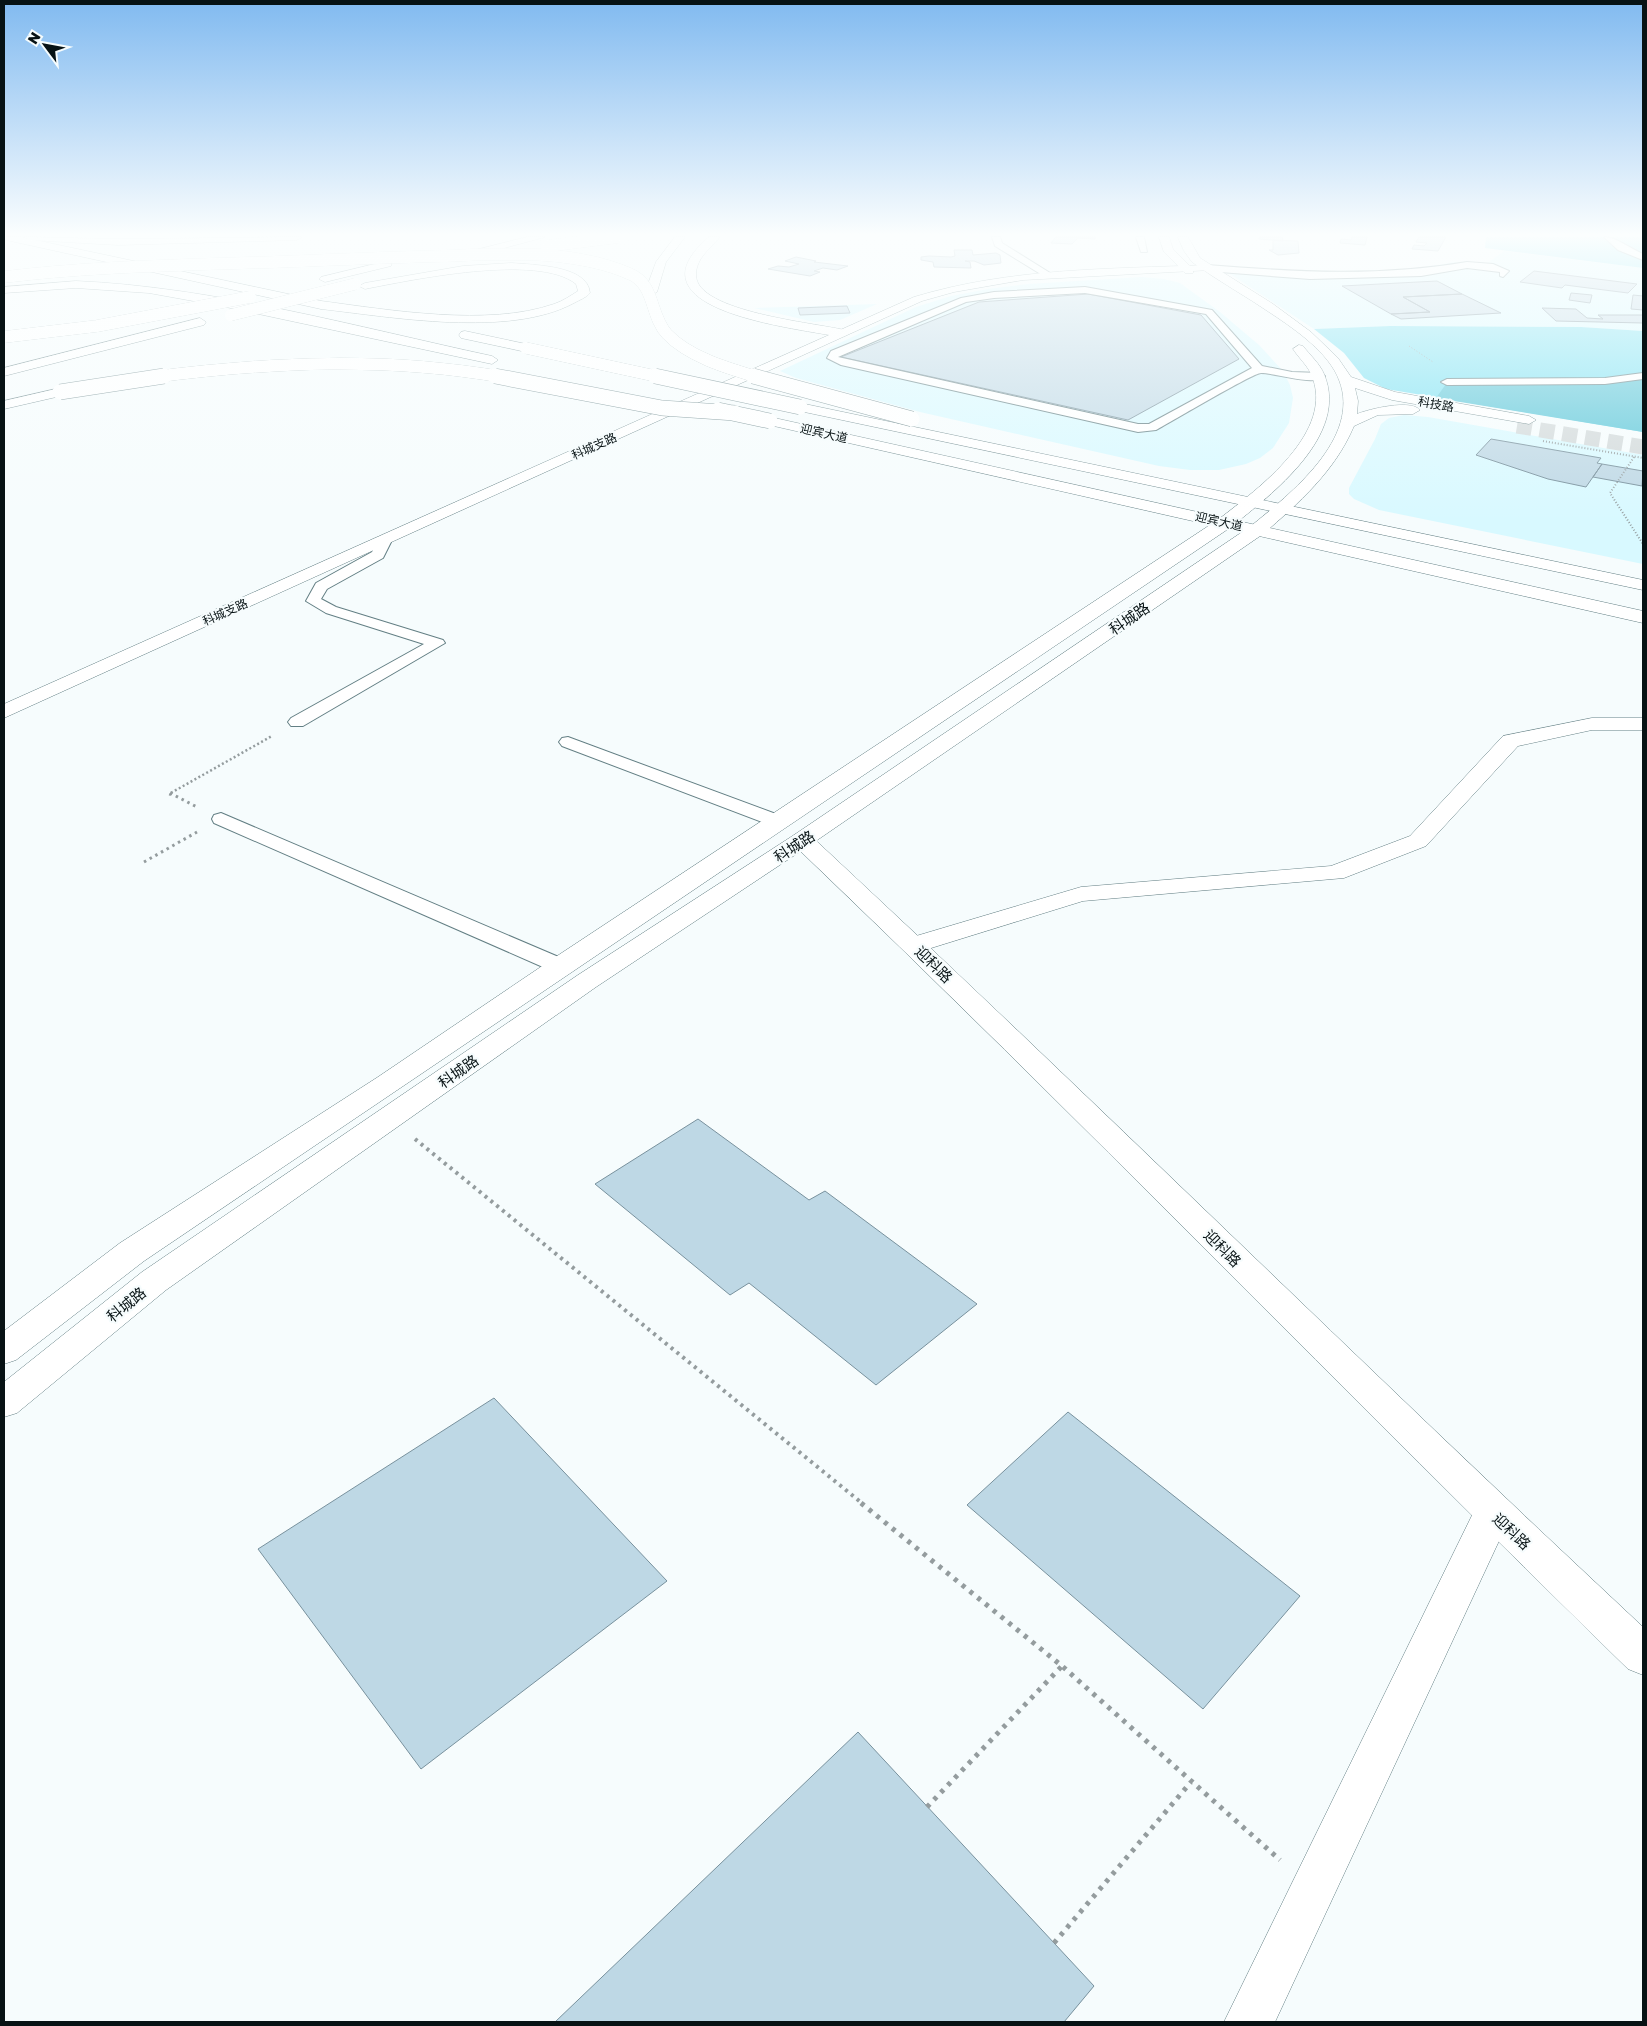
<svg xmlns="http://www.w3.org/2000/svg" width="1647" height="2026" viewBox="0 0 1647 2026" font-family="'Golos Text','Noto Sans SC',sans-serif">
<rect width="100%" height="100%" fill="#f6fcfd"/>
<path fill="#d8f9ff" d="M1504 251 1643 268V331L1581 327 1390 326 1314 329 1218 266 1279 272 1410 270 1454 262 1486 264Z
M1142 277 1164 279 1180 283 1220 312 1259 345 1283 371 1290 385 1293 398 1289 423 1273 448 1260 458 1246 464 1219 470H1190L1159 466 920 412 796 378 780 371 916 307 951 296 988 289 1028 284Z
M877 304 840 320 814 322 754 308Z
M1404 415 1428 417 1643 455V564L1379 510 1354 499 1349 494V488L1375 439 1381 424 1389 418Z"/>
<path fill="#7be1f2" d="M1486 237H1643V268L1485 248Z
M1390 326 1581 327 1643 331V432L1386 389 1364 378 1344 353 1314 329Z"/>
<path fill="#5bc6d8" d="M1643 379V432L1436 398 1446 384 1607 383Z"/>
<path fill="#bed8e5" stroke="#78919d" d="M1056 237H1096L1095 239 1078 238 1072 244 1051 243Z
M1259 237H1282L1283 241 1259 239Z
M1352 237H1367L1365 245 1340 243 1341 239 1351 240Z
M1419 237H1446L1438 251 1412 249 1414 245 1424 246 1427 243 1416 242Z
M1273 240 1298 241 1299 253 1278 255 1269 250H1273Z
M954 250H972L973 255 996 253 1000 255 1001 263 984 265 974 261H965L970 262 971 268 934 267 933 262 921 260V257L929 256 951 257 955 256Z
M796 257 816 261 814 262 848 266 837 270 823 268 814 271 820 272 810 276 768 269 778 266 789 267 799 264 785 261Z
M1534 271 1637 284 1628 293 1565 285 1562 288 1520 282Z
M1437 281 1462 294 1403 297 1430 312 1391 314 1342 286Z
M1571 293 1592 295 1590 303 1569 300Z
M1088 294 1201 315 1239 359 1128 420 841 357 979 302Z
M1462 294 1501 313 1401 319 1391 314 1430 312 1403 297Z
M1633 295 1643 296V310L1631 309Z
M847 306 850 313 800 315 798 308Z
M1542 308 1576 309 1587 318 1603 319 1598 315H1643V323L1556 321Z
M1491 439 1601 458 1597 463 1602 464 1586 487 1548 479 1476 455Z
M1602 464 1643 471 1642 486 1593 477Z
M698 1119 809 1200 825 1191 977 1304 876 1385 749 1283 730 1295 595 1184Z
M494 1398 667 1581 421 1769 258 1549Z
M1068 1412 1300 1596 1203 1709 967 1505Z
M858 1732 1094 1986 1064 2022H555Z"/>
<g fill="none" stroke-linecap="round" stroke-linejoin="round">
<path stroke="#d2d9da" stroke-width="15" stroke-dasharray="15 8" stroke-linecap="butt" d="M1517 426 1643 447"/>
<g stroke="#637f84" stroke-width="2">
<path id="service" d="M992 237H1000L1002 243 1055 276 1047 278 995 246Z
M1136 237H1144L1147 252H1141Z
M1604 237C1616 237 1631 249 1643 254V260L1618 250Z
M1467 262 1493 264 1509 271 1503 277 1500 276V272L1467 268 1421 276 1310 279 1207 271 1203 268 1207 265C1295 272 1380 277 1467 262Z
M1085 287 1212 310 1262 366 1292 372 1320 373 1325 376C1315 387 1276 373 1261 373 1253 373 1171 422 1156 430L1138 432 841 365 827 358 831 351 961 298 994 292ZM1085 293 1206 314 1252 368 1149 424H1138L838 357 966 302 994 298Z
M1643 373V379L1605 384 1447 385 1441 382 1447 379 1605 378Z
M385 536 392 540 383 558 327 589 321 599 336 607 443 640 445 643 303 726H291L288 722 291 718 424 644 326 613 306 601 316 583 372 552 380 537Z
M568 737 784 817 787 821 784 825H770L562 746 559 742 562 738Z
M221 813 568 961 571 966 568 971 560 973 552 971 214 823 212 819 214 815Z"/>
</g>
<g stroke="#637f84" stroke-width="1">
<path id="minor" d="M1207 265 1211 266V270L1023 280 954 292 922 301 4 718V704L914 297C1010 268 1108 269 1207 265Z
M1592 718H1643V730H1592L1518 746 1426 846 1344 878 1083 901 915 953 906 951 902 945 906 939 1081 887 1331 866 1410 836 1503 736Z
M1493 1496 1507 1501 1512 1513 1275 2022H1224L1479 1501Z"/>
</g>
<g stroke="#637f84" stroke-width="1">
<path id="tertiary" d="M802 833 810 835C1091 1096 1363 1366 1643 1627V1675L1628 1669C1348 1396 1077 1115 794 845L790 840 794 835Z"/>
</g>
<g stroke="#637f84" stroke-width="1">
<path id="secondary" d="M709 237H720C710 249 696 258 696 275 696 312 816 323 844 330L846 333 844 336 840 337C797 328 622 311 709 237Z
M1159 237H1169L1173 249 1193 269V273H1185L1164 252Z
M1178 237H1188L1200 258 1273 304 1311 332 1338 358 1351 377 1395 392 1529 416 1536 420 1529 424 1392 400 1355 388 1358 401 1357 414C1369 409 1411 399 1420 410L1413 414 1378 415 1354 426C1335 471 1299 503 1263 534L810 845 596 987 166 1290 17 1413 4 1417V1382L142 1272 578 975 794 835 1251 526C1290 494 1362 438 1339 380 1329 353 1296 330 1272 314 1246 296 1218 281 1192 262L1184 251Z
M1299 345 1303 346C1310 355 1320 364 1324 374 1350 435 1272 494 1231 527L144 1261 16 1360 4 1364V1331L120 1243 378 1077 551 960 1219 519C1258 489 1337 431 1311 374 1307 365 1298 357 1293 349Z"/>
</g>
<g stroke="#637f84" stroke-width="1">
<path id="primary" d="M4 237H21L321 301 327 305 321 309 6 240Z"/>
</g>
<g stroke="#637f84" stroke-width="1">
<path id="trunk" d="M24 237 118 239 302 237 297 240 118 245 29 240Z
M527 237H545L460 260 455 257 456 255Z
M675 237H685L666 262 657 292 651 295 647 294 645 292 656 262Z
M387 261 391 262V266L325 282 319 279 321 277Z
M512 263C533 265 588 265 590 293 586 298 579 300 574 303 509 338 392 317 321 309L315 305 321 301C390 310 488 327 554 304 563 301 570 296 578 291L576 284C538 253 411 280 365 289L359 286 365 283 463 266Z
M76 281C214 287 357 327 492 356L498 360 492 364 221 306 149 293 76 288 4 293V287Z
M200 318 206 322 204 325 4 376V368Z
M465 331 526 344 532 348 526 352 461 338 459 335 461 332Z
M60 388 67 392 65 395 4 409V401Z
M800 403 1643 580V590L795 410 793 407Z
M770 417 1643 611V623L765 424 763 421Z"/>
</g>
<path stroke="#949c9e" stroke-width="1" stroke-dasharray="1 2" stroke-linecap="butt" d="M1409 346 1433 362"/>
<path stroke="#949c9e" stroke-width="2" stroke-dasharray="1 2" stroke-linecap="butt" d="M1543 441 1643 458
M1634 457 1610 493 1643 544"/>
<path stroke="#949c9e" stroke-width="2.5" stroke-dasharray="2 2.5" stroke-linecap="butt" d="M171 795 169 794 272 736"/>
<path stroke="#949c9e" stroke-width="3" stroke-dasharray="2.5 4" stroke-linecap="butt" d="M170 793 197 807
M144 862 197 832"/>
<path stroke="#949c9e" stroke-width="4" stroke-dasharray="3 4.5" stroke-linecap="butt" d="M415 1139 863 1504"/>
<path stroke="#949c9e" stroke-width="5" stroke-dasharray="4 6" stroke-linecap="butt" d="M861 1503 1062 1666 1280 1860
M927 1807 1062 1666
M1054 1943 1191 1782"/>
<use href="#service" fill="#fff" fill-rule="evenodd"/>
<use href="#minor" fill="#fff" fill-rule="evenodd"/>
<use href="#tertiary" fill="#fff" fill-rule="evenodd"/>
<use href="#secondary" fill="#fff" fill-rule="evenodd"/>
<use href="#primary" fill="#fff" fill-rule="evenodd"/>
<use href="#trunk" fill="#fff" fill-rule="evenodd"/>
<g stroke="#637f84" stroke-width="12" stroke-linecap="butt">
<path id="trunk-bridge-far1" d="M547 246 619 237
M4 277C103 265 202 265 302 261 349 259 396 257 443 256 504 254 573 249 630 274 655 284 650 316 667 334 689 357 727 368 757 377
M231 315 355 284
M4 337 97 326 250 297
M526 348 660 377
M154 377C271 362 386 357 502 377"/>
</g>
<g stroke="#637f84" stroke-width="16" stroke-linecap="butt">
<path id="trunk-bridge" d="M495 376 662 408 735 413
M655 376 800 407
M753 376 912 419
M60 392 164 376
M718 410 770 421"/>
</g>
<use href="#trunk-bridge-far1" stroke="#fff" stroke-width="12"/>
<use href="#trunk-bridge" stroke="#fff" stroke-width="15"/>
</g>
<linearGradient id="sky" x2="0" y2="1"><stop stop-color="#81baf0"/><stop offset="0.45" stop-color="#fbfefe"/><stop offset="1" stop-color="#fbfefe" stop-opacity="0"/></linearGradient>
<rect width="1647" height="521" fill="url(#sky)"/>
<g text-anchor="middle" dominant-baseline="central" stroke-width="4.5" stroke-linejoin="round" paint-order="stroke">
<g font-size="12" fill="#071214" stroke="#f6fcfd">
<text transform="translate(1436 404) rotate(10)">科技路</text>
<text transform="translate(824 433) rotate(13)">迎宾大道</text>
<text transform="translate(594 446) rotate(-24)">科城支路</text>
<text transform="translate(1219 521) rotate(13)">迎宾大道</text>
<text transform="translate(225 612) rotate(-24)">科城支路</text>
</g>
<g font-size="15" fill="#071214" stroke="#f6fcfd">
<text transform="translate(1129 618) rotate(-34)">科城路</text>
<text transform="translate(794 846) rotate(-33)">科城路</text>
<text transform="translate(934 964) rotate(44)">迎科路</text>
<text transform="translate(458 1071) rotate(-35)">科城路</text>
<text transform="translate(1223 1248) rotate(45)">迎科路</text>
<text transform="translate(126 1304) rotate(-39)">科城路</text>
<text transform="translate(1512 1531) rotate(43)">迎科路</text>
</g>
</g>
<rect width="1647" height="2026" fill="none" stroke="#071214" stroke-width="10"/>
<g transform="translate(45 45) rotate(302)" stroke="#f6fcfd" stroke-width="4" paint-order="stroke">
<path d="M0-4L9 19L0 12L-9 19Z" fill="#071214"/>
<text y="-8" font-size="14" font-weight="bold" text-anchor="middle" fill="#071214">N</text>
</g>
</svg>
